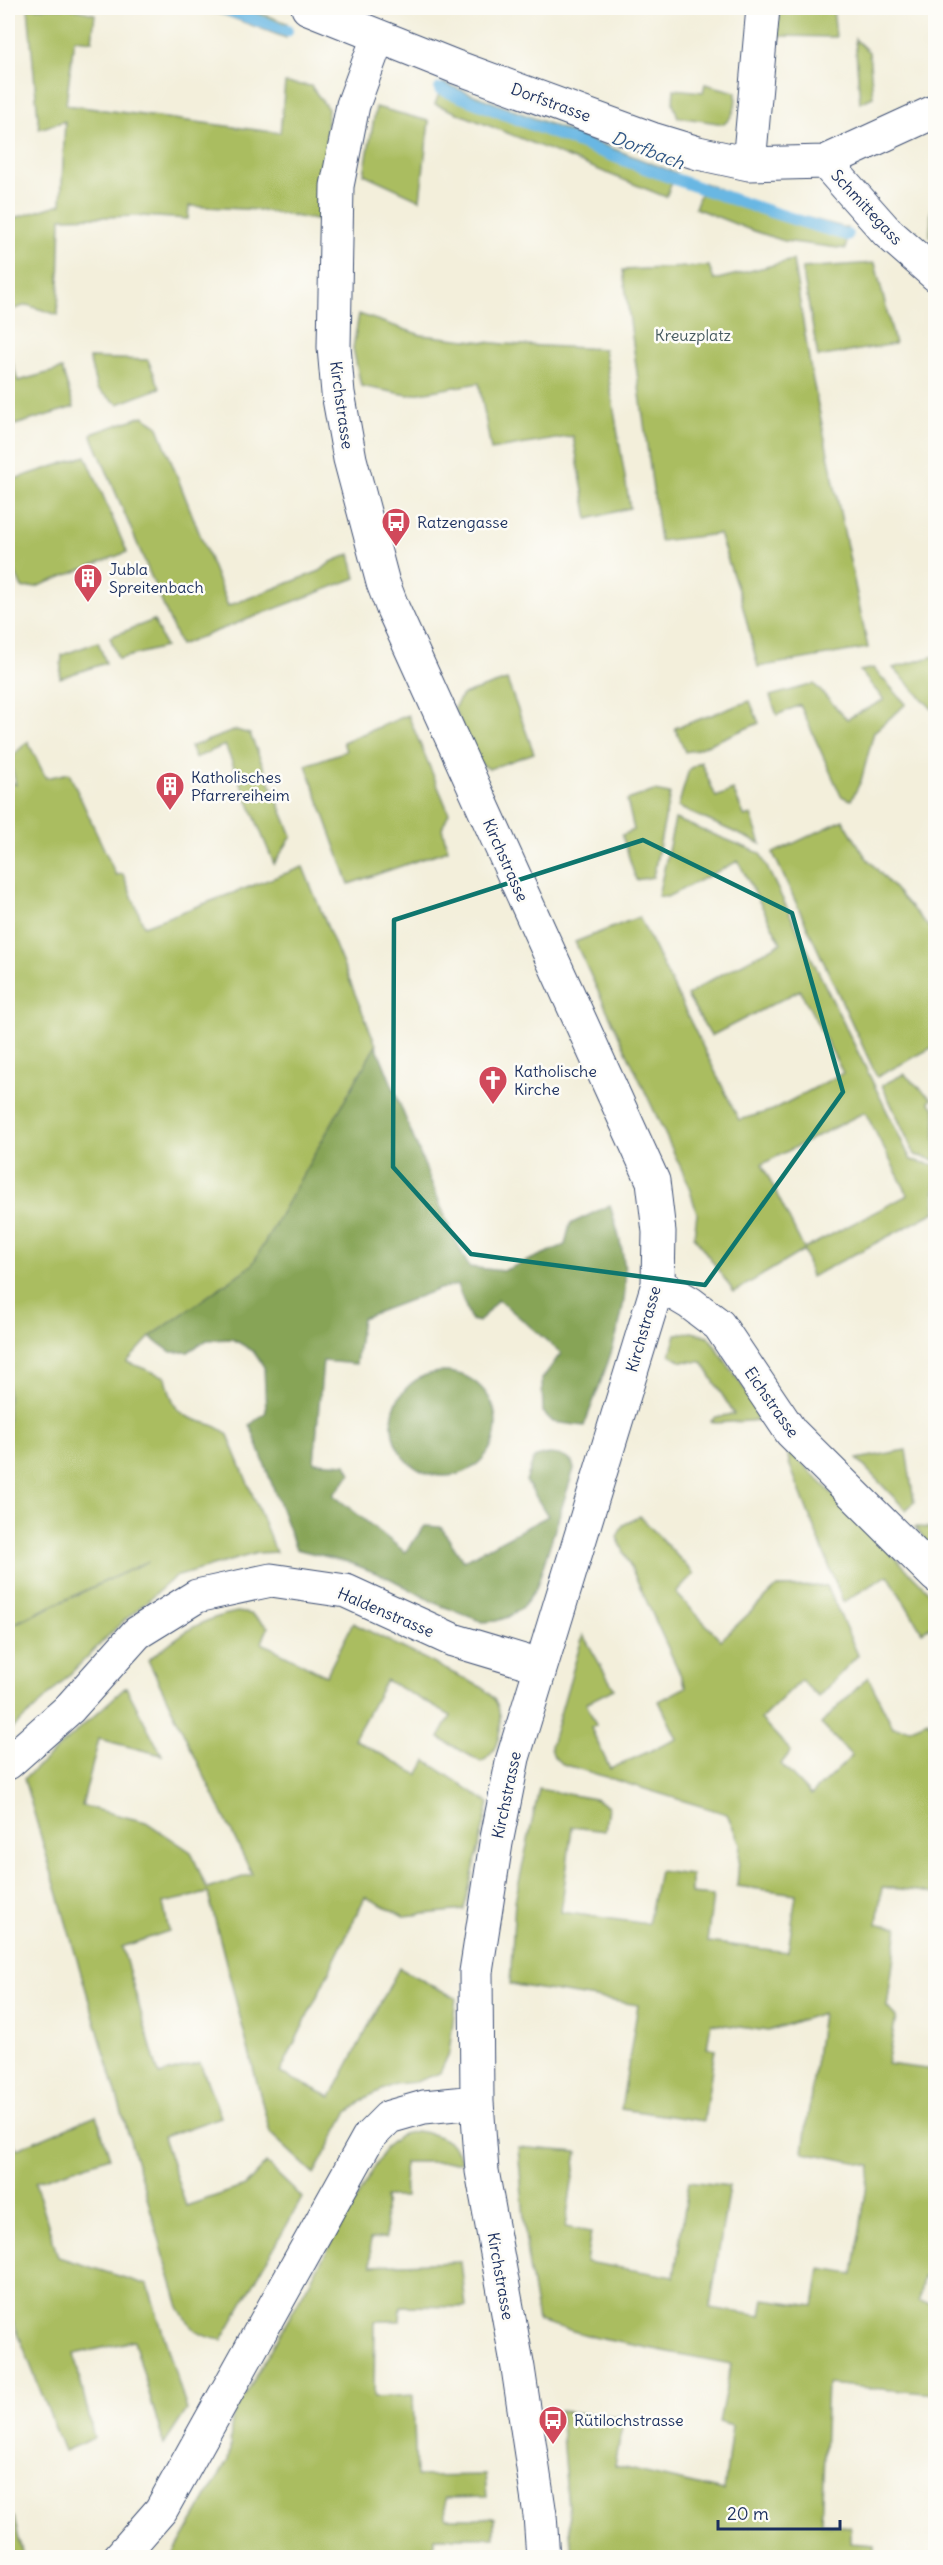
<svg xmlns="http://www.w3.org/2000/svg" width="943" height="2565" viewBox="0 0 943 2565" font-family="Delius,sans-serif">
<rect width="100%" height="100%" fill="#fdfcf7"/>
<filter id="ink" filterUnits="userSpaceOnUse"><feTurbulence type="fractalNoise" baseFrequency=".0167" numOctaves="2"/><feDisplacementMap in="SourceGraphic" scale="12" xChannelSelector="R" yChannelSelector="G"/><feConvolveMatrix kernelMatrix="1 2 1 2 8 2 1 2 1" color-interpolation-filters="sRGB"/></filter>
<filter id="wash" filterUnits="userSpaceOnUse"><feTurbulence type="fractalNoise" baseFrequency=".008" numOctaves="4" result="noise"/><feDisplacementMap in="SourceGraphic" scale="24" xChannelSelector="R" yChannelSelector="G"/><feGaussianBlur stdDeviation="1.35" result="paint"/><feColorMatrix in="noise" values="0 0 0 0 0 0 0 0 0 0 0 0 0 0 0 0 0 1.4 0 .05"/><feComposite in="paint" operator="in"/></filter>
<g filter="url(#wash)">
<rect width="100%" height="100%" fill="#f3efdb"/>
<path fill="#aabd61" stroke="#627660" stroke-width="1.5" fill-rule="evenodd" d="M28 8H69L95 14 92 41 74 39 66 105 280 133 285 83 311 86 328 109 322 221 259 210 189 206 188 219 141 216 61 218 58 315 27 305 8 311V220L61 204 65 121 39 129Z
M196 8H245L287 23 286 38 225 15Z
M780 8H833L836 37 777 36Z
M855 39 869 52 873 97 860 103Z
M443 83 676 173 666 197 435 104Z
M705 84 736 92C736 106 735 115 724 124L678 117 673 104 674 89 703 92Z
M376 107 429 121 420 200 364 174Z
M935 139V239L930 237Z
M704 183 762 206 847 228 846 249 784 241 748 229 695 208Z
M793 260 811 371 868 648 758 667 741 599 719 534 660 541 623 270 709 266 714 280Z
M875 263 895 344 818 357 802 268Z
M359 314 421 335 504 344 604 349 630 508 588 519 573 436 491 450 479 383 408 395 361 386 353 348Z
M8 348 18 381 62 369 74 407 15 425 8 405Z
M89 358 148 360 160 388 118 404 97 389Z
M143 416 157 425 228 606 320 571 331 562 350 554 356 578 180 645 91 434Z
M86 456 127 552 36 587 22 588 8 556V481Z
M154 620 165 647 118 659 110 637Z
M98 642 106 663 60 678 62 655Z
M935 656H936L935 712 893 668Z
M873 668 906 704 874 732 861 781 851 800 841 796 800 705 777 715 770 696 814 684 847 719 884 700 860 671Z
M507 680 534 753 489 769 478 762 454 708 462 695Z
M750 701 759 723 695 750 685 752 675 728Z
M408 715 449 813 442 828 448 850 349 884 306 765 346 751 343 742Z
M236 730 250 734 292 836 274 864 225 745 195 758 190 747Z
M28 742 46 778 69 773 116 875 123 874 144 926 303 867 376 1045 252 1265 150 1337 127 1362 166 1377C168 1386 170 1397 175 1405 187 1425 214 1419 228 1435L276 1552 257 1553 175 1577 117 1627 34 1710 8 1732V1627L149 1561 8 1626V780L16 785C10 761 7 758 28 742Z
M701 762 716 797 733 790 745 817 751 815 761 844 678 807 689 769Z
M654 791 670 794 653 877 636 880 622 835 634 830 627 800Z
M675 819 760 853 911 1160 935 1165V1212L811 1277 804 1250 734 1292 694 1236 697 1213 687 1181 575 942 639 917 739 1120 773 1110 843 1073 800 990 711 1036 687 996 711 980 781 943 738 861 667 897 658 896ZM865 1112 908 1195 804 1249 762 1164Z
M843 820 865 856 935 934V1046L877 1077 773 853Z
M904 1074 932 1099 929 1102 935 1109V1160L915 1155 882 1085Z
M692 1332 708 1336 766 1420 715 1423 711 1421 716 1417 734 1414 702 1362 680 1361 670 1355 676 1334Z
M906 1450 914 1502 906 1510 857 1459Z
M790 1451 935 1598V1624L922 1632 888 1575 843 1602 789 1463 788 1454Z
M640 1516 694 1574 676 1593 721 1640 777 1587 827 1586 858 1655 818 1697 801 1680 761 1719 791 1751 781 1764 811 1795 852 1756 821 1724 868 1677 893 1727 909 1729 928 1721 935 1731V1893L882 1887 877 1924 898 1927 887 2007 896 2017 887 2064 935 2070V2278L923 2277 919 2301 935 2304V2394L827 2384 821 2523 850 2527V2543L874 2545V2557H572L560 2411 624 2417 615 2466 724 2491 732 2426 719 2422 731 2364 597 2338 538 2321 527 2255 518 2147 577 2152 565 2227 591 2232 586 2262 674 2277 689 2181 729 2186 710 2308 761 2316 764 2299 814 2306 820 2269 853 2274 870 2165 803 2152 822 2013 768 2031 711 2023 707 2048 715 2049 704 2121 621 2109 638 2005 510 1984 515 1901 539 1789 595 1799 608 1806 605 1831 572 1827 561 1912 648 1924 659 1871 691 1875V1894L713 1896 707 1942 788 1952 796 1894 737 1886 740 1844 727 1814 563 1764C554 1759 552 1755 551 1745L583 1635 614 1689 586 1703 596 1725 591 1728 610 1769 677 1739 659 1701 686 1687 617 1537 623 1525Z
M915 1527 935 1528V1553Z
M237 1612 251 1614 268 1627 262 1643 326 1676 353 1623 483 1688C489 1693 496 1699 498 1707 504 1725 499 1753 481 1762L439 1738 451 1716 386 1680 354 1739 418 1775 426 1761 489 1803 464 1910 404 1916 365 1897 280 2073 331 2097 399 1968 456 1998 449 2053 440 2073 416 2082 395 2084 367 2097 347 2113 314 2174 270 2133 208 1893 163 1903 169 1931 122 1947 159 2075 200 2063 221 2117 163 2137 186 2206 245 2186 266 2163 302 2198 222 2340C197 2337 191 2328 179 2307L24 1779 126 1687 162 1755 99 1739 82 1806 146 1822 191 1852 207 1889 252 1874 148 1660C180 1635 196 1620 237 1612Z
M96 2115 110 2157 35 2182 58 2257 148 2285 187 2410 164 2445 134 2341 74 2354 94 2438 64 2451 11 2315H8V2132L17 2149Z
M416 2131C437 2134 455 2140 462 2162H404L405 2197H385L386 2238 370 2239 371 2265 461 2262 466 2307 401 2306 400 2321H375L374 2397 413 2395 416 2476 485 2475 487 2497 445 2498 446 2518H494V2537H434V2557H172L228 2460C232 2445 229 2432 233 2417L386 2147 402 2134Z
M8 2517H14L23 2557H8Z"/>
<path fill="#87a457" stroke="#516a5a" stroke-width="1.5" d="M376 1045 451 1231 469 1267 503 1271 565 1245 570 1224 610 1205C618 1232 627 1261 625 1290 622 1334 599 1385 584 1426L553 1422 543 1412 542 1379 561 1353 498 1299 479 1322 471 1320 457 1285 439 1289 362 1318 356 1364 323 1361 314 1462 346 1464 351 1474 333 1495 405 1552 425 1526 441 1527 463 1561 548 1516 526 1481 534 1458C547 1452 561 1453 572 1462L574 1469 536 1589 521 1609 508 1617 496 1621 483 1622 437 1604 391 1579 348 1562 296 1549 250 1425 266 1412 264 1367 253 1351 233 1339 207 1340 188 1352H171L150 1337 252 1265Z
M392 1424a52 52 0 1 1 104 0a52 52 0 1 1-104 0Z"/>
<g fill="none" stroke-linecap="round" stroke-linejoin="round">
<path stroke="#69b7e3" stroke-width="12" d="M222 8 287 31
M440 89C575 141 708 196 847 235"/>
</g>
</g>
<g filter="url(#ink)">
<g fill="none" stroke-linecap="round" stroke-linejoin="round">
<g stroke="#3b4c71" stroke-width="35">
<path id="street" d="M308 8 456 67 652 139 698 153 749 164 825 162 936 111
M378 37 353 105 337 186 334 347 338 393 350 459 383 583 393 609 653 1181 659 1232 658 1284 513 1758 496 1843 476 1972 477 2102 482 2171 518 2368 540 2515 543 2558
M825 162 887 232 936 275
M749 164 763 8
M658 1284 690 1303 719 1325 791 1432 936 1576
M8 1763 69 1709 137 1633 197 1596 271 1580 346 1591 453 1640 540 1666
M119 2558 161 2510 368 2138 389 2117 424 2107 477 2102"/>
</g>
<use href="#street" stroke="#fff" stroke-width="33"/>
</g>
</g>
<path fill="none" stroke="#0f766e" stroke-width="4.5" stroke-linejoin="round" d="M643 840 792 913 843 1092 705 1285 471 1254 393 1167 394 920Z"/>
<defs>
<g id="bus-pin" transform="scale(1.5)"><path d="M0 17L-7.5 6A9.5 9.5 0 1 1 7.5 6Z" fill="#d1495b" stroke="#fdfcf7"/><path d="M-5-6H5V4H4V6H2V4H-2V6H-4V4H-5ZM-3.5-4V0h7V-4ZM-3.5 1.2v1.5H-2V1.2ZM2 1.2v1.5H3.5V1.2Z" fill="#fff"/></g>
<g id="building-pin" transform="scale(1.5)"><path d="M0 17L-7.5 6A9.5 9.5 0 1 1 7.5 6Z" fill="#d1495b" stroke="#fdfcf7"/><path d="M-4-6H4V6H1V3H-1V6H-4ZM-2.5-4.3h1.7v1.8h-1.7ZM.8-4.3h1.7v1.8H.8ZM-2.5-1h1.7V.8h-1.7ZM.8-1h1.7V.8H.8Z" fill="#fff"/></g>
<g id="church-pin" transform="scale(1.5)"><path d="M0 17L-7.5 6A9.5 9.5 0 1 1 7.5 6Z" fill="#d1495b" stroke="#fdfcf7"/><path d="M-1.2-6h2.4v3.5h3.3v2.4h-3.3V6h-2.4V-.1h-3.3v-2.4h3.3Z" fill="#fff"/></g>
</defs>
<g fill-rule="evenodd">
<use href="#bus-pin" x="396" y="522"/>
<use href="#building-pin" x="88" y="578"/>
<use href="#building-pin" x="170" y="786"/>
<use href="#church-pin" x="493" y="1080"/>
<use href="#bus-pin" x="553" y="2420"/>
</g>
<g text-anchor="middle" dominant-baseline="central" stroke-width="5" stroke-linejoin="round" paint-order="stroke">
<g font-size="16" fill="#1b2f5e" stroke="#fdfcf7">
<text transform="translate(551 102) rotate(20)">Dorfstrasse</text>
<text transform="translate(867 207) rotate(47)">Schmittegass</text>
<text transform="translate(342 405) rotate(82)">Kirchstrasse</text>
<text transform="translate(506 860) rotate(66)">Kirchstrasse</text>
<text transform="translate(643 1329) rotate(-74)">Kirchstrasse</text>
<text transform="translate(772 1402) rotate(55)">Eichstrasse</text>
<text transform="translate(386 1612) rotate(23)">Haldenstrasse</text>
<text transform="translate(506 1795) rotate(-78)">Kirchstrasse</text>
<text transform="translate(501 2276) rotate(80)">Kirchstrasse</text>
</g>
<g font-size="16" fill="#465a5f" stroke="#fdfcf7">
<text x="693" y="335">Kreuzplatz</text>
</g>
<g font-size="16" fill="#1b2f5e" stroke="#fdfcf7" text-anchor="start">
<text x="417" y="522">Ratzengasse</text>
<text x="109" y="569">Jubla<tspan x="109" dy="18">Spreitenbach</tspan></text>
<text x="191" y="777">Katholisches<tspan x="191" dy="18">Pfarrereiheim</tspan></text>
<text x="514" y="1071">Katholische<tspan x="514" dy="18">Kirche</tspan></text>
<text x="574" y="2420">Rütilochstrasse</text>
</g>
<g font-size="18" font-style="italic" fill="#325886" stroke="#fdfcf7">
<text transform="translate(648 150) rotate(21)">Dorfbach</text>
</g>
</g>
<rect width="943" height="2565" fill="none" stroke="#fdfcf7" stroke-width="30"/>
<path d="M718 2520v9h122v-9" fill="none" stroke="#1b2f5e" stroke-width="3"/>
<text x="727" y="2520" font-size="18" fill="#1b2f5e" stroke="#fdfcf7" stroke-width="4.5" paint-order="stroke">20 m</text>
</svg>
